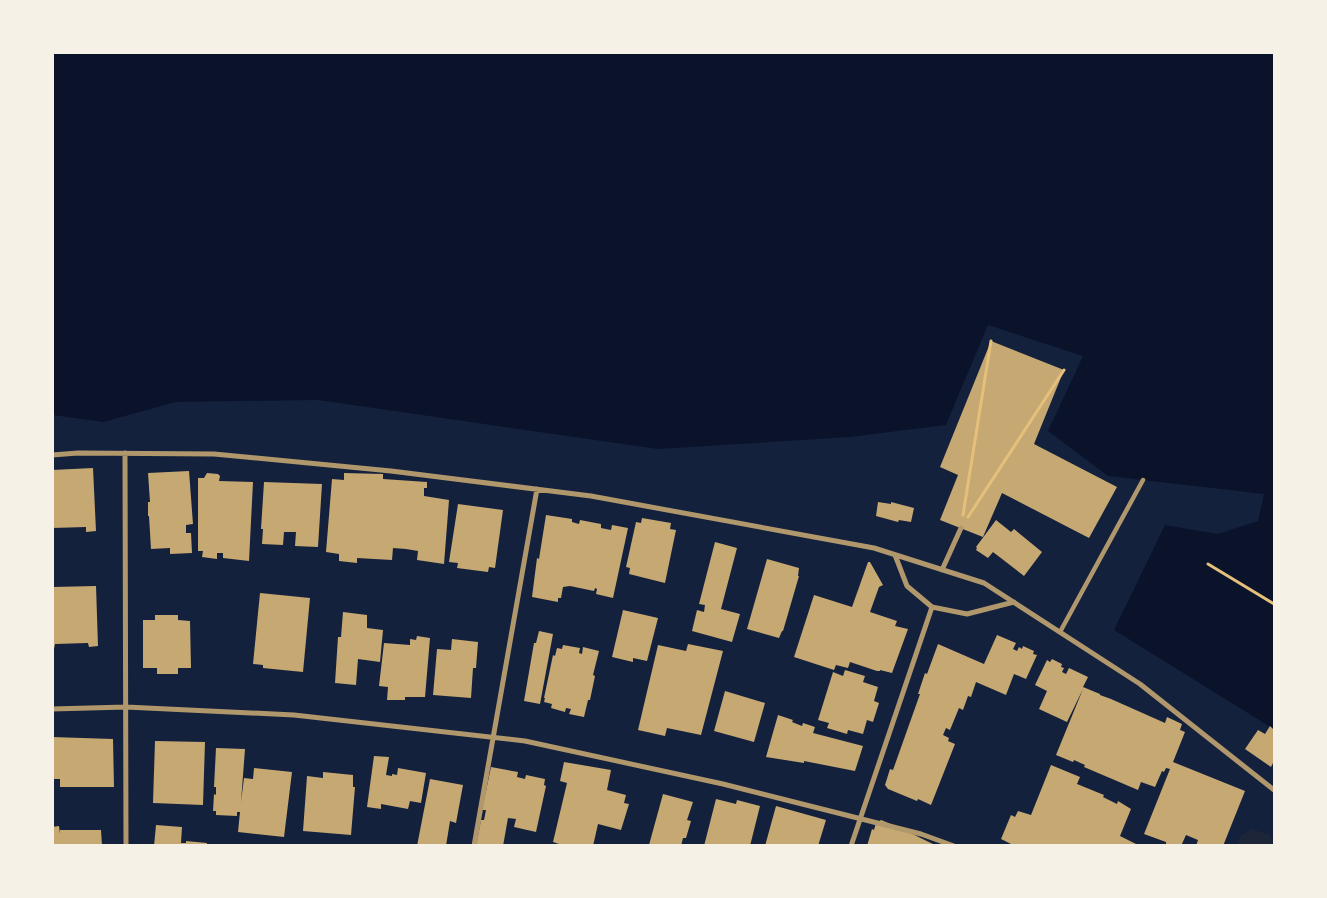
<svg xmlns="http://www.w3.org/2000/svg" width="1327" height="898" viewBox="0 0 1327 898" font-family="Mulish,sans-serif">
<rect width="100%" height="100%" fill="#14213d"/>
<path fill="#1d2539" d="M1252 829 1270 835 1274 845H1237L1241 836Z"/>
<path fill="#0b132b" d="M53 53H1274V724L1272 728 1114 630 1165 525 1218 534 1258 521 1264 494 1108 476 1048 431 1083 356 988 325 946 425 850 437 658 449 318 400 176 402 103 422 53 415Z"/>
<path fill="#c6a872" d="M991 341 1064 370 1034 444 1117 487 1089 538 1002 493 983 537 940 520 958 475 940 467Z
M93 468 96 531 86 532V527L52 528V470Z
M189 471 193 524 186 525V533H191L192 553 170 554V548L151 549 149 516H148V502H150L148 473Z
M207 473 218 474 220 476 219 481 253 482 249 561 223 558V553H217V559L202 557 203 551H198V478H204Z
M344 473 383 474V479L427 482V488H424V496L449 500 444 564 417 560 418 551 406 549 393 548 392 560 357 558V563L339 561V554L326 552 332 479 344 480Z
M264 482 322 484 318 547 295 546 296 532H284L283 545 262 544 263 529H261Z
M878 502 891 504V502L914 508 911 522 899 520 898 522 876 516Z
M458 504 503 510 495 568 489 567 488 572 457 568 458 563 449 562Z
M546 515 572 519V522L579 524 580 520 601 524V528L611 530 612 525 628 528 613 598 596 594 597 589 595 588 594 591 570 586 563 587 561 598H558V602L532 597 537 558 539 559Z
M642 518 671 523 670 529 676 530 665 583 629 574 630 568 626 567 636 522 641 523Z
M996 520 1011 532 1014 529 1042 552 1024 576 993 552 988 558 976 550 977 548 976 547Z
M715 542 737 548 721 609 740 614 732 642 692 631 697 610 704 612 705 605 699 604Z
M767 559 799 568 798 576H799L783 631H782L779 638 747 629Z
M868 562H870L883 585 879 587 870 612 897 621 895 626 908 629 892 673 880 670V671H877L850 662 848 668 836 665 834 670 794 657 814 595 852 607Z
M96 586 98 646 89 647 88 643 55 644 54 649H52V587Z
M260 593 310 598 303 672 263 668V665L253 664Z
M623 610 658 618 647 661 633 658V662L612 657Z
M343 612 367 615V628L383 630 380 662 358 659 356 685 335 683 338 637H341Z
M155 615H178V620L190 621 191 668H178V674H157V668H143V620H155Z
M539 631 553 634 540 704 524 701 534 643H536Z
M997 635 1016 643 1013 649 1017 651 1019 647 1022 649 1023 646 1034 651 1033 654 1037 655 1026 679 1014 674 1006 695 976 682 971 697 968 696 963 710 959 708 950 730 946 728 943 735 949 738 948 741 955 744 931 805 918 799 917 801 888 789 885 785 890 769 893 770 920 694H918L925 673 927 674 938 644 984 664Z
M417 636 430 638 425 697H405V700H387L388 687 379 686 384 643 410 645V639L416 640Z
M452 639 478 642 476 668H473L471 698 433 695 437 649 451 650Z
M688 644 723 651 701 735 667 728 665 736 638 730 658 645 686 651Z
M563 645 580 648 579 653 582 654 583 647 599 651 593 675 595 676 590 700H588L584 717 569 714 571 709 566 708 565 712 551 708 552 704 544 702 545 698H544L553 655 555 656 557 648 562 649Z
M1052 659 1062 664 1061 667 1064 668 1062 672 1066 674 1069 668 1088 677 1083 687 1100 694V695L1111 699 1165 723 1167 717 1182 724 1180 730 1185 732 1173 762 1245 791 1223 846H1196L1198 840 1186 835 1181 846H1170L1166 844V842L1144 834 1170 769 1166 768 1164 772 1162 771 1155 787 1141 782 1138 790 1084 767 1085 765 1074 760 1073 762 1056 755 1083 689 1067 722 1039 709 1047 691 1035 685 1047 660 1050 662Z
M845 670 865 676 863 682 878 687 874 701 879 703 873 722 867 720 863 734 848 730 847 734 827 728 829 723 818 720 833 672 843 676Z
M725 691 765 703 754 742 714 731Z
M778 715 793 720 792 722 802 726 803 723 815 727 813 733 863 746 855 771 804 761V763L766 757Z
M1270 726 1274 730V761L1271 767 1245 749 1258 730 1265 734Z
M52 737 113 739 114 787H60V779H54Z
M155 741 205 742 203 805 153 803Z
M216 748 245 749 241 802 244 778 253 779 254 768 292 772 284 837 238 832 240 812H237V816L216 815V811H213L214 794 216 795V787H214Z
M374 756 389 757 386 775 392 776V774L397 775 398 768 426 773 421 803 410 801 408 809 381 804V809L367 807Z
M564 762 611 770 607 790 626 795 624 803 629 804 621 830 598 824 593 846H565L553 842 567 783 560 781Z
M1051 765 1080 777 1077 784 1104 795 1103 797 1117 804 1118 801 1131 809 1120 836 1140 846H1015L1001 839 1011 815 1015 817 1018 811 1031 815Z
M491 767 518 772 517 777 525 779 526 775 545 779 544 785 546 786 536 832 514 827 516 819 508 818 503 846H476L481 820H484L486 810H482Z
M323 772 353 775V787H355L351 835 303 831 307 776 323 778Z
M430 779 463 785 456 823 450 821 446 846H417Z
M663 794 693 802 687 820 691 821 686 838H683L681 846 649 845Z
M716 799 736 804 737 800 760 806 750 846H704Z
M776 806 826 820 818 846H765Z
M881 820 898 827 937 846H867L872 829 874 830 876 823Z
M156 825 182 827 181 843H186V841L207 843V846H154Z
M59 826 60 834V830H101L102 846H52V827Z"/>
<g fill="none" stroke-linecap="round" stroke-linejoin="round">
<path stroke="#e5c07b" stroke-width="3" d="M963 515 991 341
M968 517 1064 370
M1208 564 1274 604"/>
<path stroke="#b1986c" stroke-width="4.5" d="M1060 632 1143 480"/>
<path stroke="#b1986c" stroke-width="5" d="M125 453 126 846
M52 455 78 453 214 454 391 471 591 496 874 548 984 583 1140 684 1274 790
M895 555 907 586 932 607 967 614 1014 602
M942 570 961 528
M52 709 126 707 294 715 525 741 723 784 921 834 954 846
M474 846 537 489
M851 846 932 607"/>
</g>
<rect width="1327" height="898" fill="none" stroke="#f6f1e7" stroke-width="108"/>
</svg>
